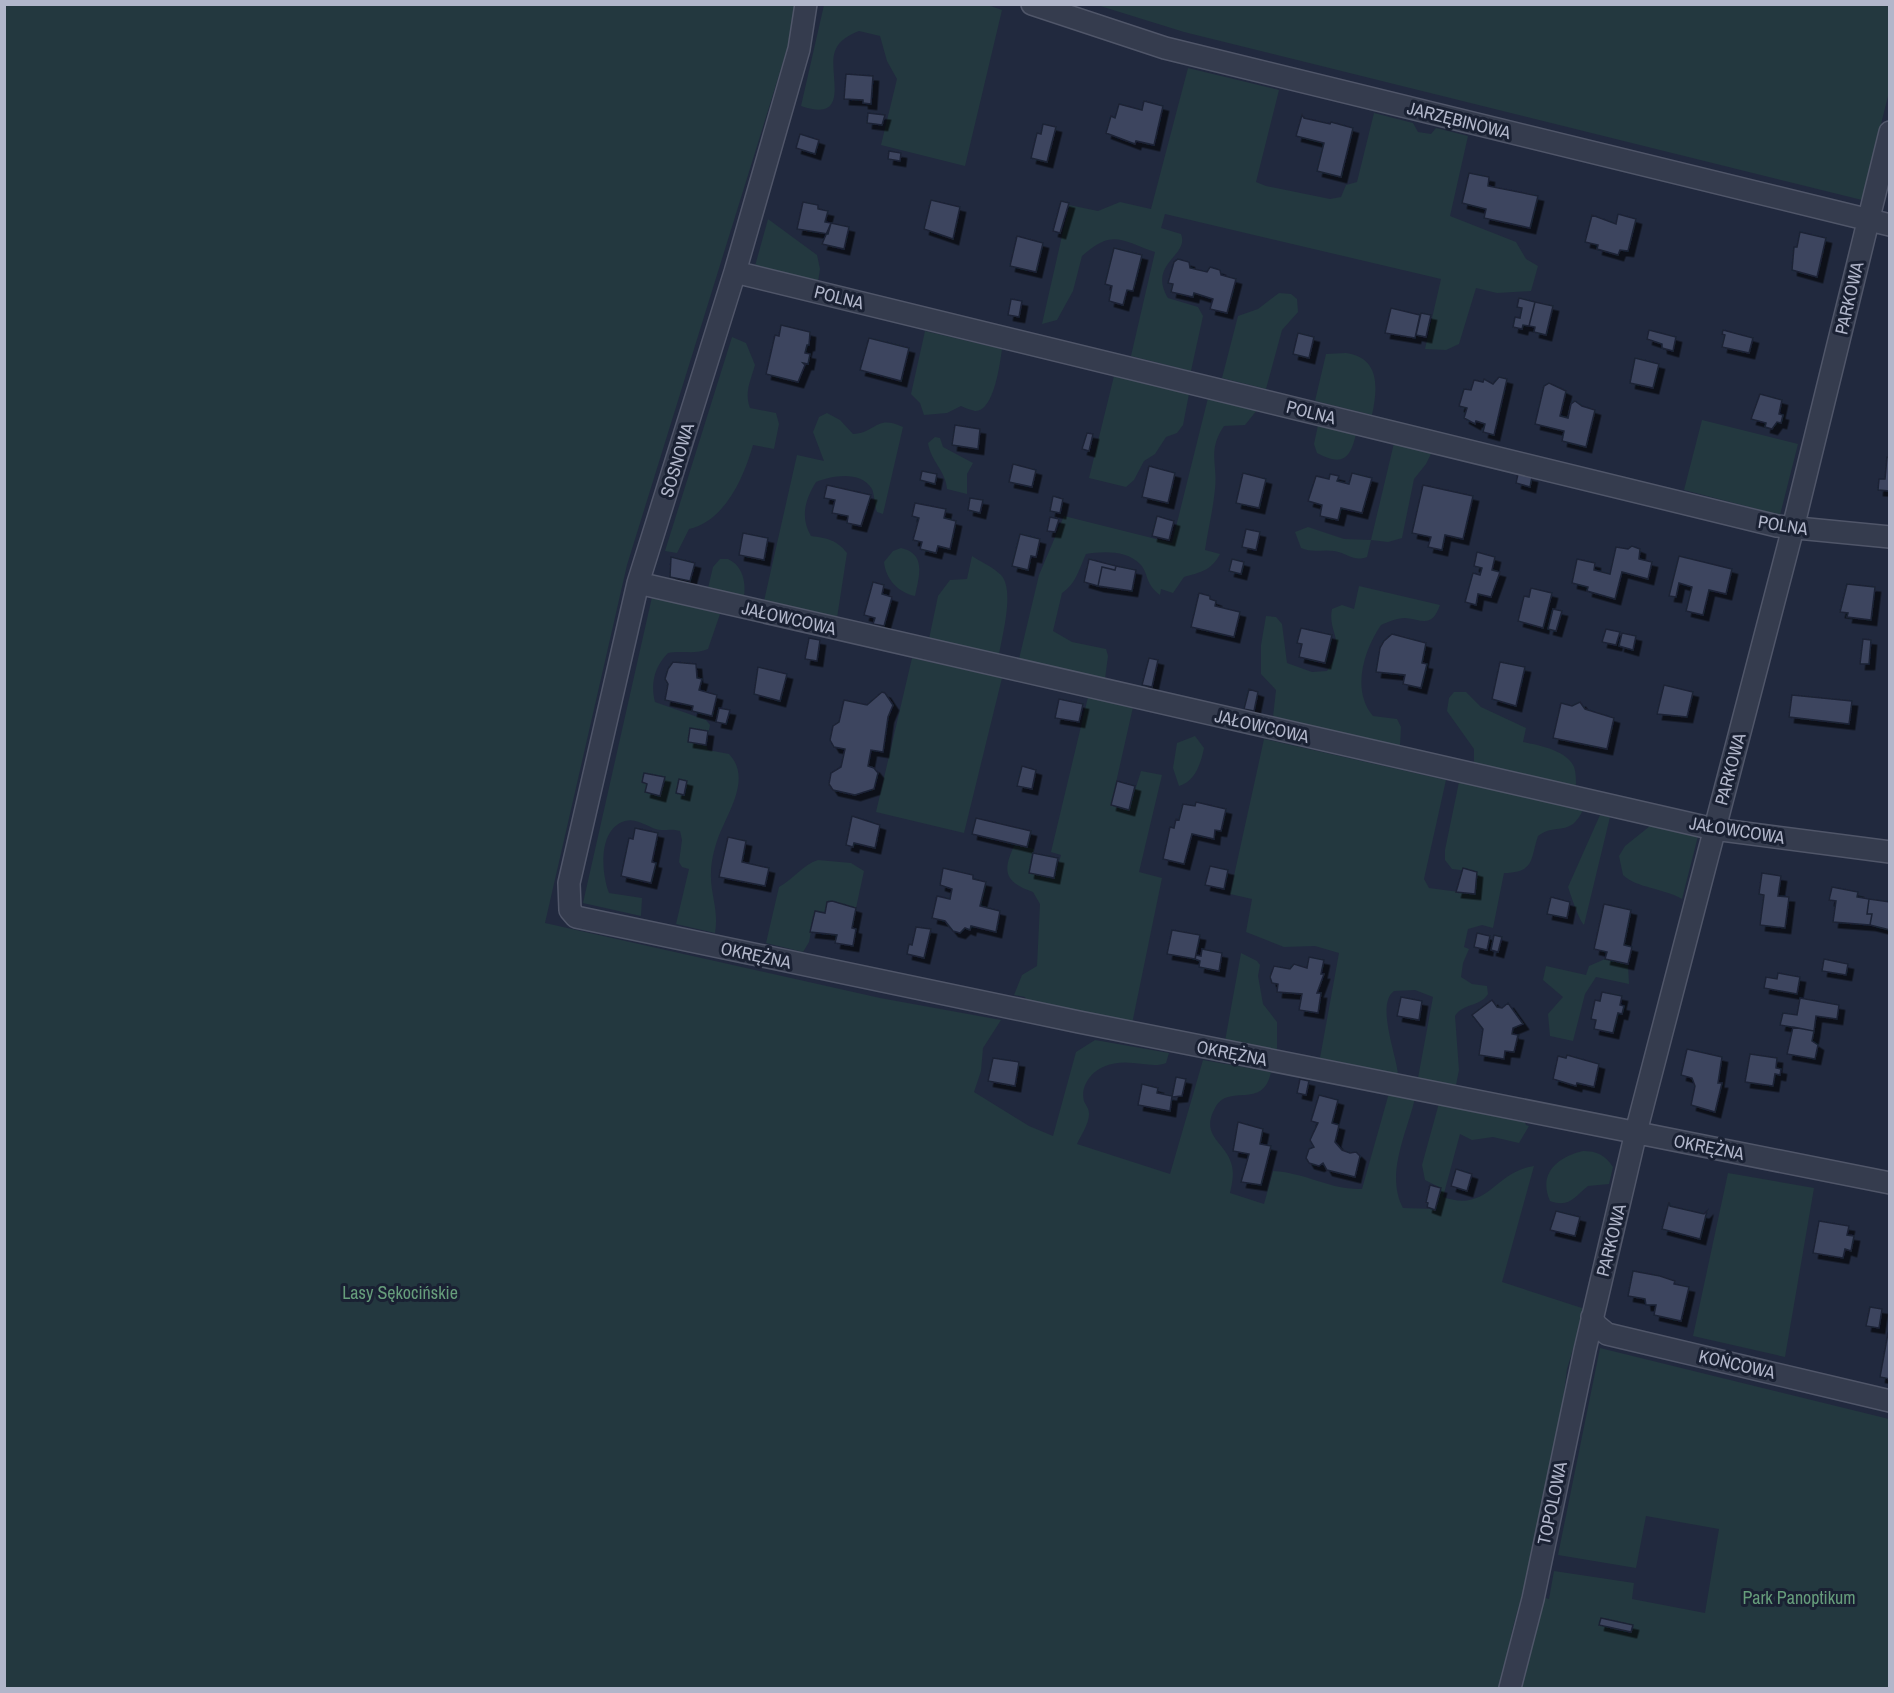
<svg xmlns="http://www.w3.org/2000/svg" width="1894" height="1693" viewBox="0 0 1894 1693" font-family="'Archivo Narrow',sans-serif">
<defs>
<filter id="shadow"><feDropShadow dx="5.5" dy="5.5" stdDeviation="0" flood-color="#0009"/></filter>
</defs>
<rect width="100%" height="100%" fill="#21293e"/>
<path fill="#23383f" d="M985 4 1002 10 965 166 881 145 897 79 887 61 880 36 859 31C849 35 839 40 835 51 827 72 853 124 801 106L824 5Z
M5 5H798L797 17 627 565 545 923 880 998 1001 1020 983 1048 981 1071 974 1092 1029 1126 1053 1136 1076 1052 1095 1040 1169 1053 1166 1063C1150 1070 1128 1056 1103 1067 1091 1072 1080 1087 1084 1101 1086 1106 1089 1108 1089 1114 1089 1124 1081 1135 1077 1144L1170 1174 1203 1060 1271 1072C1263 1111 1229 1082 1215 1108 1199 1137 1227 1142 1232 1166 1234 1175 1232 1184 1230 1193L1264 1204 1273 1171C1308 1173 1329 1190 1362 1189L1389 1093 1415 1098C1407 1133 1385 1174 1403 1208L1435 1209 1441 1188 1425 1180 1422 1165 1439 1103 1524 1119 1526 1125 1529 1126 1519 1143 1493 1137 1472 1140 1460 1134 1443 1197C1489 1213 1493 1172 1534 1166L1502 1282 1585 1309 1567 1369 1561 1418 1531 1563 1513 1627 1500 1688H5Z
M1097 5H1889V92L1862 200 1184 32Z
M1188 68 1279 90 1256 182 1266 186 1330 199 1341 197 1346 185 1357 182 1374 113 1413 123 1418 132 1431 134 1436 128 1468 136 1450 216 1516 242 1526 259 1538 266 1531 291 1497 293 1476 288 1459 344 1446 350 1425 349 1441 279 1165 214 1161 228 1181 234C1190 256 1147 263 1168 298L1198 307 1203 316 1191 371 1131 356 1155 252C1122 241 1113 228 1082 256L1073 291 1057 320 1042 324 1069 205 1098 211 1120 202 1151 209Z
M768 219 817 255 820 269 818 282 755 266Z
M1279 293 1291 294 1297 299 1298 312 1282 330 1266 389 1222 378 1238 316 1258 309Z
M925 331 1002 349C1000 363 994 412 975 411 971 410 965 408 961 406L947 413 924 415 920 403 911 394Z
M732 337 746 343 755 365C751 380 744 392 750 408L776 413 779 424 774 449 753 445C744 477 725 521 689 529L677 553 665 551Z
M1346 353C1380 358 1378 387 1372 415L1315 401 1326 354Z
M1114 376 1189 394 1183 425 1177 433 1166 437 1155 454 1144 461 1134 480 1126 487 1089 478Z
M1208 398 1257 410 1245 425 1224 426C1207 451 1218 464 1215 489 1213 510 1208 530 1205 550L1220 554C1211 571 1201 572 1184 577L1173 593 1161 589 1160 595C1144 583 1149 573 1140 564 1127 550 1102 551 1086 554 1079 569 1076 584 1062 593L1053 631 1072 642 1106 649 1108 656 1105 679 1019 659 1039 575 1064 516 1172 543Z
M827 413 840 420 853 434C876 433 876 414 903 427L883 514 877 512C874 505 875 496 872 489 860 470 832 476 816 482 805 500 800 517 811 536 827 538 837 540 847 553L837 618 764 601 797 455 824 461 813 432 819 417Z
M1702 420 1798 444 1780 515 1684 490Z
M1318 425 1356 434C1350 460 1342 466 1317 453L1314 444Z
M935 437 940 438 943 447 973 463 967 474V494L947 489C946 471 931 462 928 443Z
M1394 443 1432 452 1426 464 1414 479 1402 538 1388 542 1371 540 1367 557C1353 562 1347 553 1334 551 1323 549 1312 553 1301 548L1295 532 1308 527 1344 539 1371 540Z
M901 548C927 554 919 576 915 596 898 592 886 580 884 562L893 551Z
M972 556C981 562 993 567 1001 575 1015 590 1002 636 999 655L929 639 938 596 950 580 967 579Z
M720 559H728C743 566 746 582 744 597L708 588 713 567Z
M1359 586 1440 605C1432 628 1423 620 1405 618 1396 618 1388 622 1381 625 1364 650 1351 690 1373 716L1397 719 1401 727 1400 746 1273 717 1276 690 1261 674V645L1266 616 1276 617 1282 624 1287 663 1312 672 1327 671C1348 641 1327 633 1332 609L1342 605 1354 609Z
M652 597 720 614 708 649C695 655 682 650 668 653 655 666 650 683 655 702L706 720 710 725 706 745 708 750 729 754C753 779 726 814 717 841 714 850 711 862 711 873 710 894 719 909 715 933L676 924 689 869 682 867 679 862 682 840 680 831C673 829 668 830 661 830 649 829 638 817 625 821 598 829 601 872 609 893L642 898 641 916 583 903Z
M912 658 1002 678 964 833 876 812Z
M1454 692H1466L1481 707 1526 728 1523 742C1538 745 1567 750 1574 767 1576 772 1576 780 1576 786L1474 763V749L1447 711 1449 698Z
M1088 697 1133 707 1111 805 1129 810 1141 771 1162 775 1139 872 1162 878 1132 1024 1027 1002 1025 997 1014 995 1022 975 1037 966 1040 904 1033 892C1004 882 1002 871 1015 844L1034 849 1029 873 1054 878 1061 855 1051 852Z
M1195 736 1204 748C1201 763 1195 782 1179 786L1173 768 1177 743Z
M1264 739 1446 780 1424 879 1429 888 1474 894 1477 872 1452 869 1445 860V850L1459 782 1583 810C1570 838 1556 822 1538 836 1530 860 1535 872 1504 873L1493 928 1482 925 1468 929 1464 947 1469 949 1463 963 1461 977 1472 984 1487 986 1488 994C1480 1007 1463 1003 1455 1016L1459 1070 1456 1085 1418 1078 1433 997 1415 990 1394 991C1376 1004 1396 1053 1398 1074L1320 1058 1339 953 1315 946 1284 947 1246 932 1252 899 1230 894Z
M1600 815 1610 817 1584 925C1579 920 1571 896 1568 887Z
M1650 826 1698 836 1682 899C1663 888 1636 888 1623 875L1619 856 1625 846Z
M818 860 851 863 864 871 856 908 827 902 825 913 815 911 809 942 803 952 766 943 779 887C794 879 802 865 818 860Z
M1241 953 1257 961 1260 965 1258 976 1263 1004 1277 1022V1051L1225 1041Z
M1605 959 1628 964 1629 984 1596 977 1585 994 1573 1041 1550 1036 1548 1014 1563 997 1543 980 1546 966 1586 975 1589 966Z
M1583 1151C1597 1151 1605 1155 1613 1167L1609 1184 1588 1186C1574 1197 1570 1208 1550 1201 1538 1174 1557 1157 1583 1151Z
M1728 1173 1814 1188 1785 1357 1693 1336Z
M1600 1348 1889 1419V1688H1518L1538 1596 1549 1599 1554 1571 1634 1583 1632 1599 1705 1613 1719 1529 1646 1516 1636 1568 1558 1555Z"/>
<path fill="#3d455f" stroke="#1c2335" stroke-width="1.5" filter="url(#shadow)" d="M846 74 873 76 871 104 863 103V100L844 99Z
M1144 101 1163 106 1154 145 1136 141 1135 144 1106 133 1111 116 1115 118 1119 104 1142 110Z
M868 113 885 115 882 125 867 123Z
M1302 115 1304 118 1330 124 1331 122 1353 128 1341 177 1317 171 1324 143 1296 136Z
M1043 124 1056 127 1047 162 1031 158 1037 133 1041 134Z
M800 134 819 140 815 154 796 148Z
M889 151 901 153 900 161 888 159Z
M1469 173 1489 177 1488 186 1538 196 1530 228 1484 218 1486 209 1462 203Z
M931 200 960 207 953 239 924 229Z
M1061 201 1069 203 1060 233 1053 231Z
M803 202 818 205V209L828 211 825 222 831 223 828 234 797 229Z
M1618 214 1636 219 1628 251 1620 250 1618 255 1597 249 1598 245 1585 242 1592 215 1616 224Z
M831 223 849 227 844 249 822 244Z
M1800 232 1826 238 1817 277 1792 270 1794 247H1797Z
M1017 236 1043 243 1036 272 1010 266Z
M1114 248 1142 255 1133 291 1127 290 1123 305 1109 301 1112 286 1105 284Z
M1178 259 1189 262 1190 268 1207 272 1210 267 1220 270 1221 275 1236 279 1227 313 1210 309 1213 299 1194 293 1193 297 1171 292 1173 284 1168 283 1174 262Z
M1519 298 1535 302 1529 326 1523 325 1522 329 1513 327 1515 317 1520 318 1522 308 1517 307Z
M1011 299 1022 301 1019 317 1008 315Z
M1535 302 1553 306 1546 335 1534 332 1535 327 1529 326Z
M1391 308 1420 315 1415 338 1385 333Z
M1421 313 1431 315 1426 337 1416 335Z
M781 325 810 332 809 345H807L805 353 810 354 808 364 803 363 805 365 798 382 766 374 775 335 779 336Z
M1649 330 1676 337 1673 351 1662 348V344L1647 339Z
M1723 330 1753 338 1749 353 1722 347 1725 335 1722 334Z
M1298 333 1314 337 1309 358 1293 354Z
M869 338 909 348 901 381 860 370Z
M1635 358 1659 364 1653 388 1630 383Z
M1499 377 1507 379 1494 435 1483 432 1485 424 1476 421 1475 424 1464 418 1467 408 1459 406 1464 389 1471 390 1474 380 1483 382 1484 379 1493 384Z
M1549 383 1566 391 1560 416 1568 418 1571 404 1575 401 1582 406 1595 410 1586 447 1562 441 1564 431 1535 424 1544 386Z
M1760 394 1782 400 1779 414 1783 415 1781 423 1777 422 1772 429 1765 427 1766 423 1751 419Z
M955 425 980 429 978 449 952 445Z
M1087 433 1093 434 1089 451 1082 449Z
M1887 457 1890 458V491L1878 490 1879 479H1885Z
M1013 464 1036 470 1032 487 1009 482Z
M1149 466 1175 473 1168 503 1142 497Z
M922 471 937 474 935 484 920 480Z
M1243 473 1266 479 1259 508 1236 503Z
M1352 473 1372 478 1362 513 1341 508 1338 520 1320 516 1322 505 1308 501 1316 476 1329 479 1330 474 1339 476 1337 481 1349 484Z
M1518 474 1532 477 1530 487 1516 483Z
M827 485 871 495 861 526 847 523 848 516 832 513 835 500 824 498Z
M1423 485 1473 496 1463 539 1445 535 1442 550 1428 547 1431 537 1412 533Z
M1053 496 1063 499 1060 513 1050 511Z
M970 498 983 500 980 513 968 510Z
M915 503 946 509 944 518 956 521 950 549 938 546 936 553 920 549 922 542 913 540 919 518 912 516Z
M1157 516 1174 521 1169 540 1152 536Z
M1050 517 1059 519 1055 532 1047 531Z
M1246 529 1260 532 1256 550 1242 547Z
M743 533 768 538 764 560 739 555Z
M1020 534 1040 539 1036 557 1031 556 1028 570 1012 566Z
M1632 546 1640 549 1639 559 1652 562 1648 579 1622 572 1615 599 1587 591 1588 587 1572 583 1577 559 1595 563 1594 570 1610 574 1616 547 1628 549Z
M1477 552 1495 557 1492 570 1500 572 1491 597 1478 594 1476 605 1465 602 1473 573 1480 575 1482 568 1474 566Z
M1679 556 1732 569 1726 594 1709 590 1703 615 1686 611 1692 587 1679 583 1676 597 1669 596Z
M671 557 695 563 690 581 670 577Z
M1089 559 1116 566 1115 570 1102 567 1098 586 1084 582Z
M1232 559 1244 562 1241 574 1229 571Z
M1116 566 1136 570 1132 591 1098 586 1102 567 1115 570Z
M873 582 884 585 882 594 892 597 884 626 873 624 875 618 864 615Z
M1847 584 1875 587 1871 620 1847 617 1848 613 1840 612Z
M1531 588 1552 593 1543 628 1518 621 1524 596 1529 597Z
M1199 593 1210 596V599L1216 601 1215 606 1240 612 1234 637 1191 627Z
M1553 609 1562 611 1556 631 1548 629Z
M1301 628 1332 635 1325 663 1299 657 1302 644 1297 643Z
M1606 629 1620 632 1616 645 1602 642Z
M1622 633 1636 636 1633 650 1619 646Z
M1392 634 1426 643 1422 663 1427 664 1421 688 1403 684 1405 675 1376 672 1380 648 1384 641Z
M809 638 820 640 817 661 805 659Z
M1863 639 1871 640 1869 664H1860Z
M1149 658 1158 660 1152 687 1142 685Z
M673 662 696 664 697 678 702 679 699 690 717 695 712 716 692 711 693 706 665 700 668 684 665 679 668 669Z
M1500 662 1525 667 1516 706 1492 699Z
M758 667 787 674 780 701 754 694Z
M1664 685 1693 692 1687 717 1657 714Z
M1249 689 1258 692 1254 711 1244 709Z
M882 692 885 693 893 705 888 717 883 752 871 750 868 766 874 768 878 773 874 789 855 795 833 790 829 784 831 773 841 767 845 749 834 747 830 740 833 726 839 722 844 700 867 705Z
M1792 695 1852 701 1849 724 1789 717Z
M1059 699 1083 704 1079 722 1055 718Z
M1580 702 1585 709 1614 718 1607 749 1553 738 1561 703 1572 706Z
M719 708 730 710 726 724 716 722Z
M690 728 708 731 706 745 688 742Z
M1022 766 1036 770 1032 789 1017 786Z
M644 773 665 777 660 796 645 792 647 784 642 782Z
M679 779 687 781 684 795 676 793Z
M1117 781 1135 786 1129 810 1111 805Z
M1196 802 1226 809 1221 831 1215 830 1214 839 1192 834 1184 864 1163 859 1170 827 1174 828 1176 819 1179 820 1183 804 1195 806Z
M852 816 880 825 875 848 854 843 853 847 846 845Z
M976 818 1031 831 1027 847 972 834Z
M635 828 658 833 652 862 656 863 651 883 621 876 629 838 633 839Z
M728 837 746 841 742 862 769 868 765 886 719 877Z
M1033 853 1058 858 1054 878 1029 873Z
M1210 866 1228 870 1224 889 1205 885Z
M943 868 973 875V879L986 882 980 906 1000 911 996 932 971 926 970 930 965 928 960 933 953 931 945 921 932 918 937 896 950 899 952 889 940 885Z
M1463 868 1477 872 1475 894 1456 892Z
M1762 873 1781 876 1778 896 1789 897 1785 928 1760 925 1764 895 1759 894Z
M1832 887 1858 892 1857 897 1869 899 1867 914H1872L1870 925 1833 922 1836 901 1829 900Z
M1551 897 1570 902 1567 918 1547 914Z
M1869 899 1890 902V930L1870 925 1872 914H1867Z
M832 901 856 908 852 928 856 929 853 946 835 943 837 935 810 932 815 911 825 913 827 902Z
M1604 904 1631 910 1624 945 1632 947 1628 964 1605 959 1607 952 1594 949Z
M916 927 931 929 924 958 907 954 909 944 912 945Z
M1172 930 1200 935 1195 959 1167 954Z
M1477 933 1490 936 1487 950 1474 947Z
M1494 935 1502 937 1498 952 1491 950Z
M1202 949 1222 953 1219 971 1199 967 1200 961 1195 959 1196 955 1201 956Z
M1309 957 1324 960 1321 974H1324L1317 993H1321L1318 1013 1299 1010 1302 994 1277 992 1278 984 1272 983 1270 977 1274 966 1290 969 1294 964 1307 968Z
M1824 959 1848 964 1846 975 1822 971Z
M1778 973 1800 977 1797 994 1764 988 1766 977 1777 979Z
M1602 992 1622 996 1620 1005 1624 1006 1622 1014 1618 1013 1613 1033 1594 1029 1596 1020 1591 1019 1595 1000 1600 1001Z
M1401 997 1422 1001 1419 1020 1397 1016Z
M1800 998 1839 1005 1837 1019 1816 1016 1814 1031 1780 1025 1783 1013 1797 1015Z
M1492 1000 1497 1007 1502 1008 1508 1003 1523 1024 1513 1028 1512 1034 1518 1035 1514 1052 1505 1051 1504 1059 1479 1055 1483 1029 1472 1015Z
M1793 1027 1814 1031 1812 1041 1818 1045 1815 1059 1787 1054Z
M1687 1049 1722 1057 1718 1083H1722L1715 1112 1691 1105 1695 1086 1692 1078 1681 1075Z
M1750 1054 1777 1058 1776 1068 1781 1069 1780 1075 1775 1074 1773 1086 1745 1082Z
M1567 1055 1599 1064 1594 1087 1577 1083 1576 1086 1553 1079 1558 1056 1566 1058Z
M993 1058 1019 1062 1015 1086 988 1081Z
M1176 1077 1186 1079 1182 1096 1172 1097Z
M1300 1079 1309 1081 1306 1095 1297 1093Z
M1142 1084 1158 1088 1157 1093 1172 1096 1170 1111 1138 1105Z
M1319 1095 1338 1100 1332 1123 1339 1125 1335 1142 1342 1150 1350 1153 1356 1152 1360 1156 1355 1177 1327 1170 1323 1163 1319 1166 1309 1163 1306 1158 1309 1149 1314 1147 1310 1140 1318 1123 1311 1121Z
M1238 1122 1263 1129 1260 1144 1271 1146 1261 1185 1241 1182 1249 1154 1233 1151Z
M1456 1169 1472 1174 1467 1191 1451 1186Z
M1430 1185 1441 1188 1435 1210 1427 1207 1428 1203 1426 1202Z
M1669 1202 1670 1206 1704 1214 1707 1211 1700 1239 1662 1229Z
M1556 1211 1580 1217 1575 1236 1550 1230Z
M1819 1221 1849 1226 1847 1235 1854 1236 1851 1251 1845 1249 1843 1258 1813 1253Z
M1633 1271 1660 1276 1675 1281 1674 1284 1689 1287 1681 1321 1654 1315 1656 1305H1646L1645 1299 1628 1296Z
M1870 1307 1882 1309 1879 1328 1866 1326Z
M1888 1333H1890V1379L1880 1377Z
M1601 1618 1633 1625 1631 1632 1599 1625Z"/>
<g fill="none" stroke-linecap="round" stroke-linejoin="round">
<g stroke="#505669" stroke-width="24">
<path id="minor" d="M806 4 799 49 735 272 638 583 569 883 570 910 576 917 1079 1022 1890 1183
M1032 4 1165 48 1890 225
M735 272 1777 526 1890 537
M638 583 1714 829 1890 852
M1592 1317 1596 1325 1607 1334 1890 1401
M1510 1688 1533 1599 1585 1350 1636 1132 1793 528 1890 132"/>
</g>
<use href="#minor" stroke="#353c4e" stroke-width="21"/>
</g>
<g text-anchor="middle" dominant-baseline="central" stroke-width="6" stroke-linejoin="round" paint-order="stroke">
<g font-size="18" fill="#b1b6ca" stroke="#1a2133">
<text transform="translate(1459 120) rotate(14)">JARZĘBINOWA</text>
<text transform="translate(839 297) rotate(14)">POLNA</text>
<text transform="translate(1849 298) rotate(-77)">PARKOWA</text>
<text transform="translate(1311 412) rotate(14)">POLNA</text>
<text transform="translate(677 460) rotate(-73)">SOSNOWA</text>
<text transform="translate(1783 525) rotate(9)">POLNA</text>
<text transform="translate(789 618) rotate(13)">JAŁOWCOWA</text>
<text transform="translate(1262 726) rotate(13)">JAŁOWCOWA</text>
<text transform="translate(1730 769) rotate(-75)">PARKOWA</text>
<text transform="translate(1737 830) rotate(9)">JAŁOWCOWA</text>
<text transform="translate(756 955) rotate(12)">OKRĘŻNA</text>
<text transform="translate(1232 1053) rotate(11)">OKRĘŻNA</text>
<text transform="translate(1709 1147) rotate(11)">OKRĘŻNA</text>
<text transform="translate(1611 1240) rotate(-76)">PARKOWA</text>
<text transform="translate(1737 1364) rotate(13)">KOŃCOWA</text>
<text transform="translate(1552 1503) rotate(-78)">TOPOLOWA</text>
</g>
<g font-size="18" fill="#669d7b" stroke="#1a2133">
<text x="400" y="1292">Lasy Sękocińskie</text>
<text x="1799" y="1597">Park Panoptikum</text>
</g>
</g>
<rect width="1894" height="1693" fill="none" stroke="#b1b6ca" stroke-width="12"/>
</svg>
